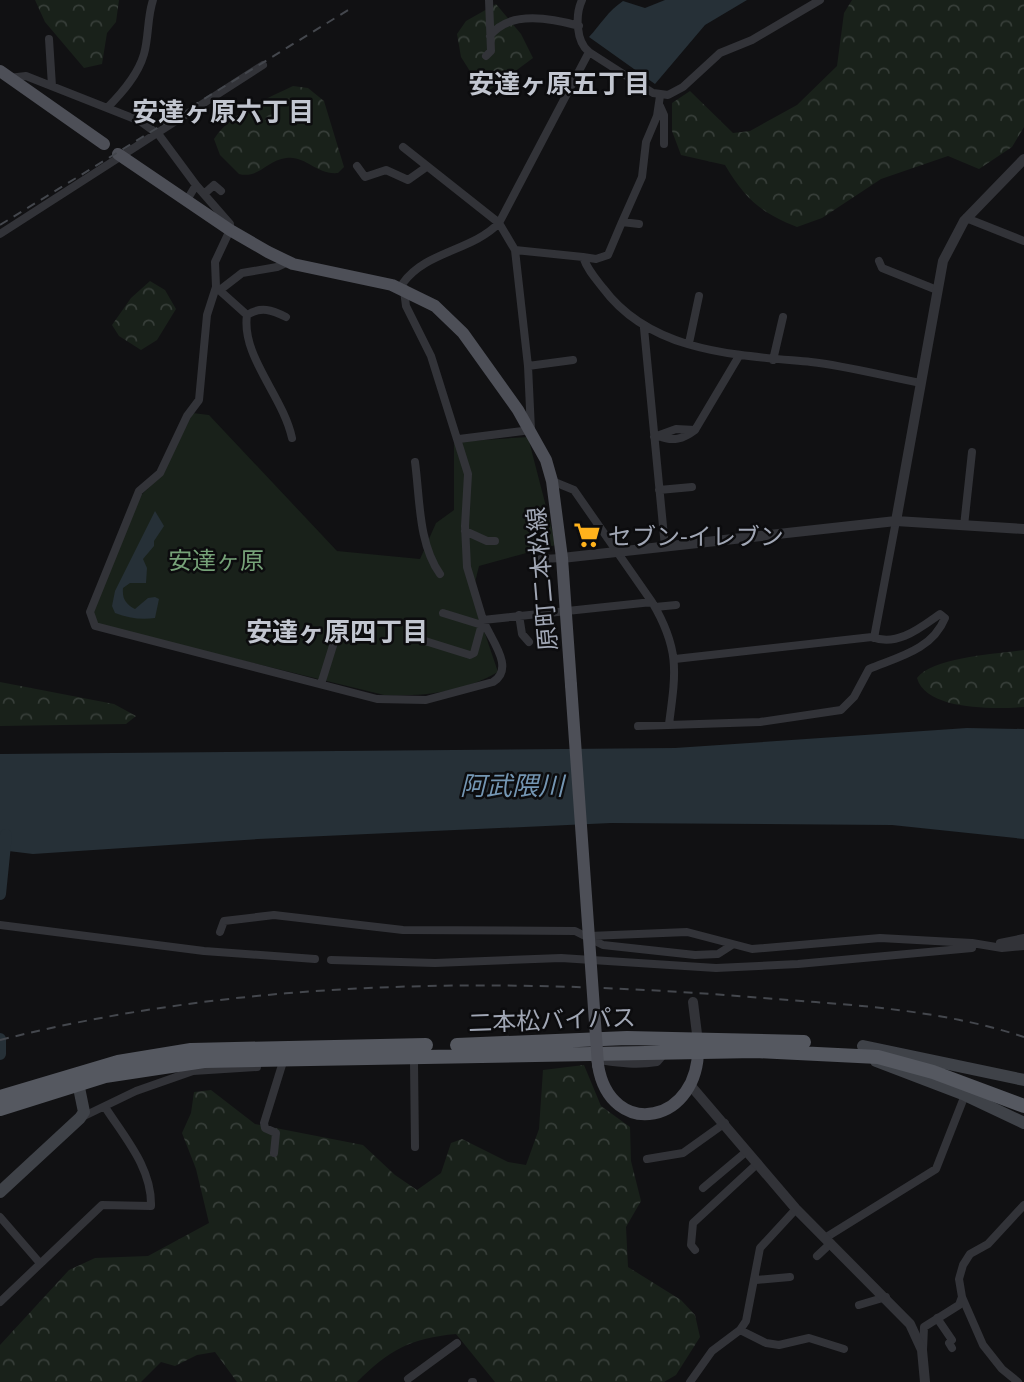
<svg xmlns="http://www.w3.org/2000/svg" width="1024" height="1382" viewBox="0 0 1024 1382" font-family="'Open Sans','Noto Sans JP',sans-serif">
<defs>
<pattern id="forest-crowns" width="20" height="18" patternUnits="userSpaceOnUse" patternTransform="scale(1.75)"><rect width="20" height="18" fill="#19211a"/><path d="M2 6a3 3 0 1 1 6 0M12 15a3 3 0 1 1 6 0" fill="none" stroke="#373e39"/></pattern>
</defs>
<rect width="100%" height="100%" fill="#111113"/>
<path fill="url(#forest-crowns)" d="M35 0H119L116 22 107 33 102 64 84 68 45 22Z
M852 0H1024V127L1012 147 979 169 948 156 881 179 822 218 797 227C760 212 746 200 725 165L681 155 672 131V103L690 91 733 133 750 131 797 105 837 66 844 13Z
M496 4 521 34 533 58 487 92 482 90 461 57 457 34 466 21Z
M293 86 308 88 324 101 344 167 338 173C316 175 306 155 286 158 267 160 259 179 239 174L220 155 214 139C231 113 266 99 293 86Z
M150 281 165 290 176 309 157 340 141 350 119 336 112 325 131 298Z
M1024 650V707C996 709 926 711 917 678 933 657 997 654 1024 650Z
M0 682 114 704 136 716 126 724 0 726Z
M584 1065 601 1106 630 1127 631 1161 641 1201 626 1227 628 1267 681 1300 695 1315 700 1337 676 1375 664 1382H495L456 1334C411 1338 389 1350 357 1382H237L215 1352 197 1355 175 1366 161 1362 141 1382H0V1345L69 1270 95 1258 148 1256 209 1223 196 1169 182 1133 191 1113 194 1092 211 1090 255 1124 363 1145 395 1175 417 1190 441 1173 451 1143 462 1139 508 1162 526 1165 539 1129 543 1070Z"/>
<path fill="#19211a" d="M193 413 209 415 337 551 420 559 436 523 454 510V442L528 437 556 545 479 566 472 595 498 672C464 692 422 697 384 695L98 625 92 615 141 495 160 477Z"/>
<path fill="#263037" d="M665 0H747L705 25 655 84 589 37C601 24 608 11 623 1L645 8Z
M155 511 164 526 154 541V546L143 559 147 568 146 583H130L123 588C122 599 126 604 135 609L148 598 155 597 159 599 155 618C141 620 128 618 115 613L112 606 115 591Z
M967 728 1024 729V839L892 825 611 823 258 839 33 854 0 850V754L675 748Z"/>
<g fill="none" stroke-linecap="round" stroke-linejoin="round">
<path stroke="#263037" stroke-width="12" d="M0 894 6 835
M0 1039V1054"/>
<path stroke="#323338" stroke-width="8" d="M582 0C575 15 576 42 589 52
M490 36C509 10 551 18 579 26
M49 39 52 86
M486 56 491 51 489 0
M9 78 26 76 140 121 159 135 196 185 187 200
M660 106 664 115V144
M107 108C122 93 138 75 144 54 149 36 147 18 153 0
M403 147 499 223 515 250 528 366 531 430 459 439
M357 166 365 177 386 170 408 180 425 168
M196 185 230 224V230L215 262 216 287 207 315 199 400 187 416 160 473 139 491 90 612 95 626 377 699 426 700 493 682C516 668 490 639 483 620L652 602 574 490 552 481
M204 194 214 185 221 191
M966 218 1024 241
M622 222 642 177 646 142 657 116 660 96
M0 234 263 65
M515 250 583 257C587 269 595 278 603 288 651 353 737 355 811 362 847 366 884 376 921 383
M583 257 596 259 608 255 622 222 639 224
M879 261 882 268 937 290
M218 289 247 315
M220 290 242 273 277 267 288 262
M286 317C272 310 261 306 247 315 241 356 283 396 292 438
M644 328 665 547
M689 343 699 296
M773 360 783 317
M528 366 573 360
M659 436C673 442 683 439 695 430
M654 437 676 429 695 430 739 356
M415 462C420 498 418 543 440 574
M659 490 692 487
M964 526 972 452
M465 531 487 541H495
M541 559 562 558
M652 602C680 649 676 672 669 724
M655 607 676 605
M443 613 482 625
M519 615 522 634 529 642
M409 636 470 655 474 653 483 620 467 567 465 526 468 474 431 356 406 306 403 283C426 251 472 251 499 223L589 52 653 93 668 95 683 87 720 53 752 40 820 0
M874 638 896 521
M321 684 336 636
M638 726 760 722 841 710 854 697 869 669C898 657 932 650 945 618L940 614C920 628 897 647 872 637L675 659
M0 925 204 951 315 959
M220 932 224 921 274 915 403 930 575 931 603 945 695 955 718 954 732 945
M589 936 687 932 752 949 880 938 972 943 1002 948 1024 946
M1000 943 1024 938
M331 960 435 963 561 958 716 968 798 964 972 948
M595 1060C618 1062 633 1066 657 1062L664 1054
M414 1062 415 1147
M80 1118 136 1091 193 1071 257 1067
M274 1153 276 1133 265 1128 264 1123 282 1065
M647 1159 683 1153 725 1123
M703 1188 747 1151
M0 1217 39 1262
M825 1238 936 1169 965 1095
M695 1250 691 1245 693 1223 758 1163
M817 1256 831 1243
M756 1280 790 1277
M962 1297 983 1345 1002 1369 1018 1382
M0 1302 102 1205 151 1206C152 1168 125 1138 105 1107
M859 1305 886 1297
M937 1318 952 1340 949 1343 952 1348
M740 1330 766 1343 779 1345 809 1338 844 1349
M923 1350 924 1327 959 1305 962 1297 959 1279 963 1265 970 1254 988 1244 1024 1205
M408 1379 457 1343
M472 1382H473
M690 1382 712 1351 740 1330 746 1321 760 1248 796 1209"/>
<path stroke="#323338" stroke-width="10" d="M896 521 943 261 964 221 1024 159
M562 558 896 521 1024 529
M693 1002 698 1042
M691 1086 796 1209 910 1324 922 1350 925 1382"/>
<path stroke="#3f4248" stroke-width="12" d="M863 1046 1024 1080
M876 1061 965 1095 1024 1123
M0 1192 80 1118 84 1112 77 1078"/>
<path stroke="#4d4f57" stroke-width="12" d="M0 71 104 144
M118 154 230 230 268 252 293 264 392 285 435 306 463 333 518 410 546 460 552 481 562 558 571 685
M598 1065C610 1141 702 1125 698 1043"/>
<path stroke="#555860" stroke-width="14" d="M457 1045 627 1038 804 1042
M0 1097 118 1062 191 1050 426 1045
M0 1109 105 1076 204 1061 756 1051 878 1057 933 1072 1024 1106"/>
<path stroke="#44474d" stroke-width="2" stroke-dasharray="9 7" stroke-linecap="butt" d="M0 225 353 7
M0 1040C250 977 507 977 763 998 851 1005 940 1009 1024 1037"/>
<path stroke="#4d4f57" stroke-width="12" d="M571 685 598 1065"/>
</g>
<defs>
<g id="supermarket-bare" transform="scale(2.1)"><path d="M-6-5.5h2.5l.6 2H6L4.5 2H-2.5L-4.4-4H-6ZM-1.5 3.2a1.3 1.3 0 1 0 .1 0ZM3 3.2a1.3 1.3 0 1 0 .1 0Z" fill="#ffb21c" stroke="#0c0c0e" stroke-width="2.5" paint-order="stroke"/></g>
</defs>
<g fill-rule="evenodd">
<use href="#supermarket-bare" x="587" y="535"/>
</g>
<g text-anchor="middle" dominant-baseline="central" stroke-width="5" stroke-linejoin="round" paint-order="stroke">
<g font-size="24" fill="#a1a7b5" stroke="#0c0c0e" text-anchor="start">
<text x="608" y="535">セブン-イレブン</text>
</g>
<g font-size="24" fill="#76a278" stroke="#0c0c0e">
<text x="216" y="559">安達ヶ原</text>
</g>
<g font-size="24" fill="#a1a7b5" stroke="#0c0c0e">
<text transform="translate(541 579) rotate(-95)">原町二本松線</text>
<text transform="translate(552 1019) rotate(-2)">二本松バイパス</text>
</g>
<g font-size="26" font-weight="bold" fill="#c2c6d0" stroke="#0c0c0e">
<text x="559" y="83">安達ヶ原五丁目</text>
<text x="223" y="111">安達ヶ原六丁目</text>
<text x="337" y="631">安達ヶ原四丁目</text>
</g>
<g font-size="26" font-style="italic" fill="#7496b3" stroke="#0c0c0e">
<text x="512" y="785">阿武隈川</text>
</g>
</g>
</svg>
